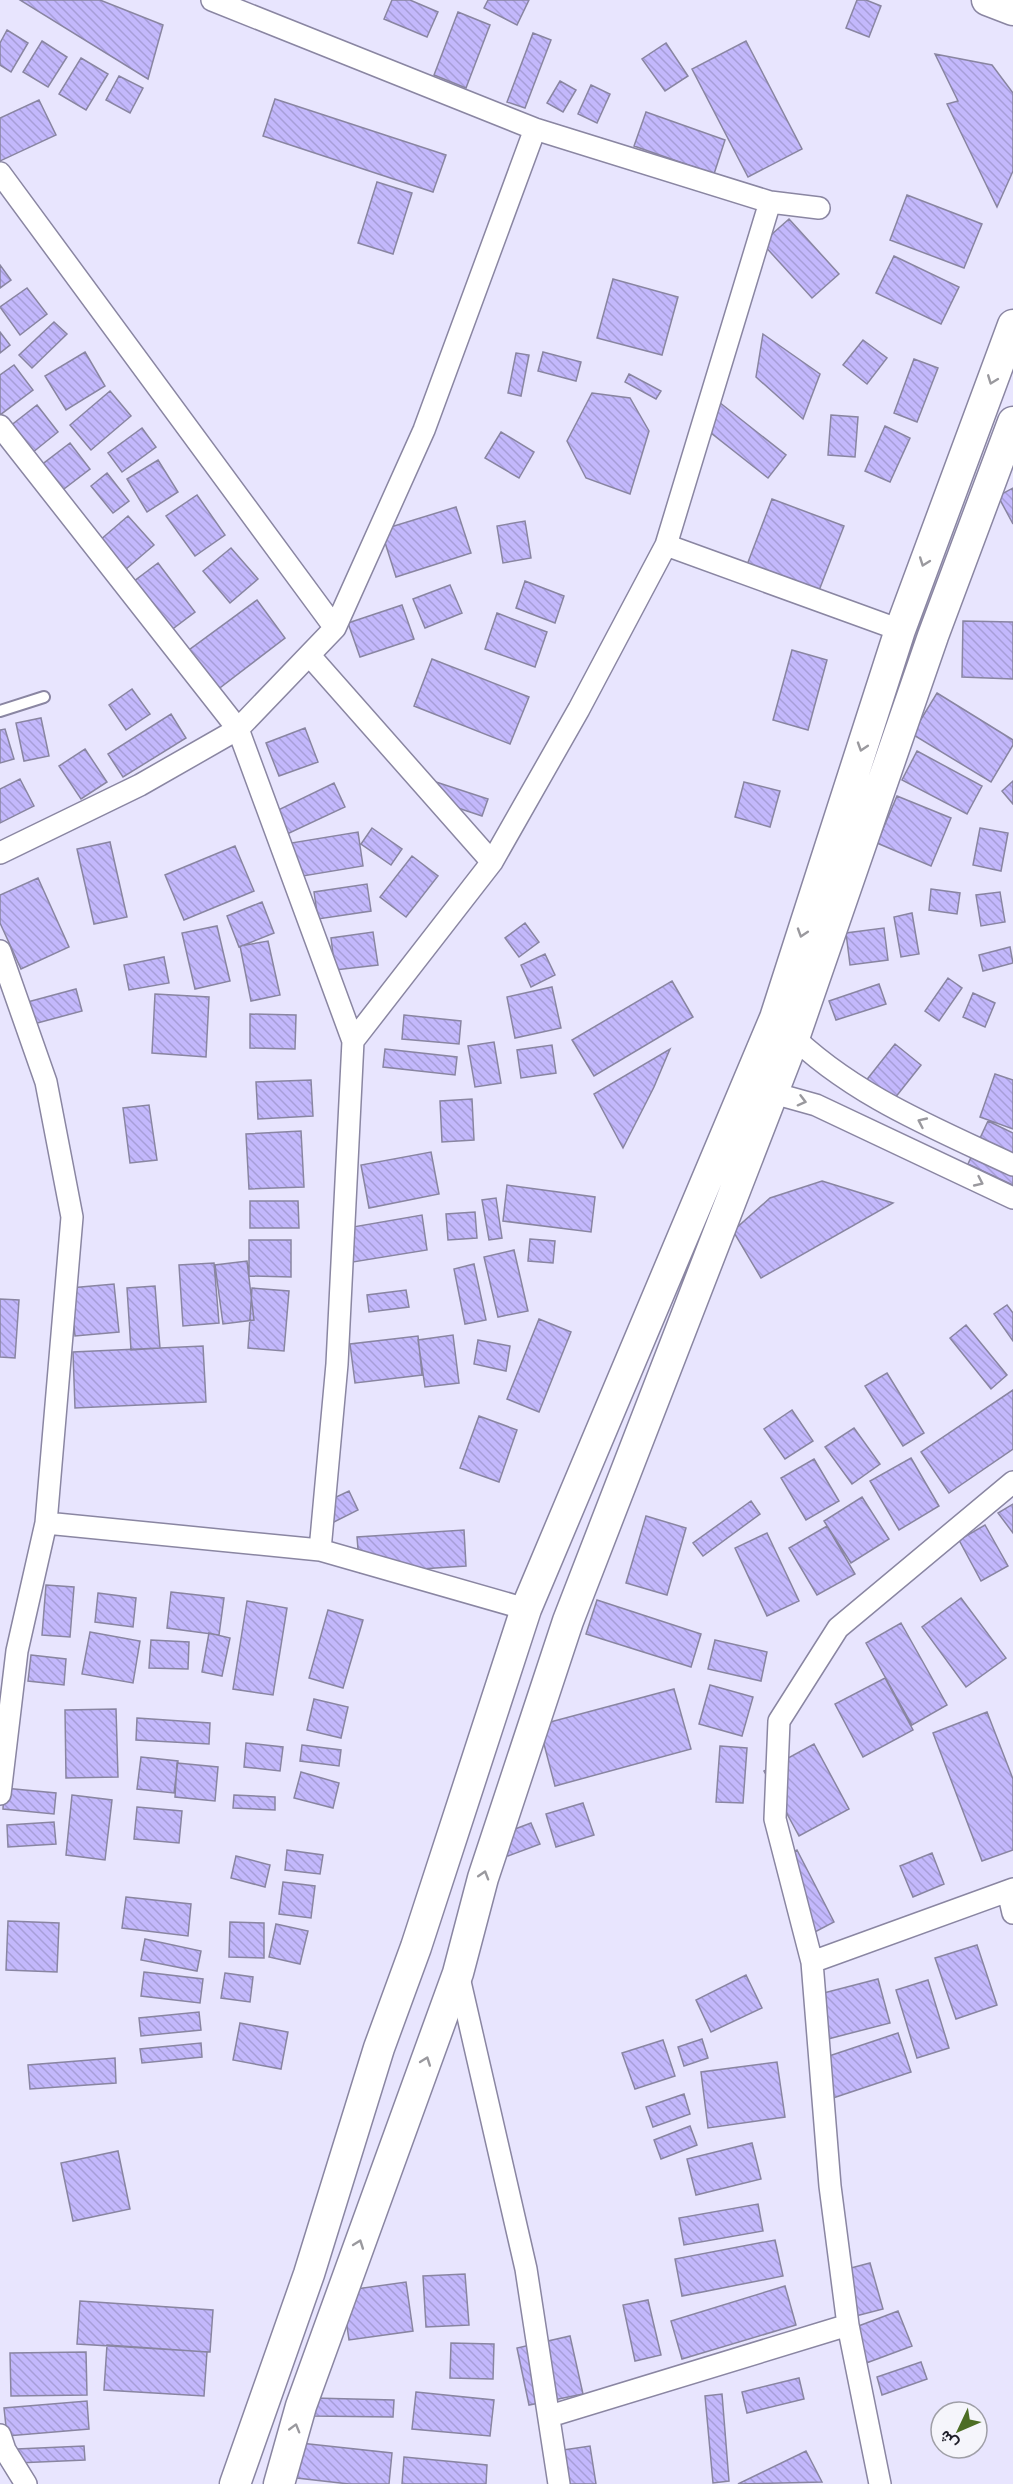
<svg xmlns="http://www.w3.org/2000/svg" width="1013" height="2484" viewBox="0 0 1013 2484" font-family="Jost,Vazirmatn,sans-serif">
<defs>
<pattern id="building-back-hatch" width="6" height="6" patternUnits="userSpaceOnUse" patternTransform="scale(1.5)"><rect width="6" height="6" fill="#c3b8fc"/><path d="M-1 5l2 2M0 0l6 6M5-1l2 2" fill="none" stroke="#a79ed8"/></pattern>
</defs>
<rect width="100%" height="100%" fill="#e8e5fe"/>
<path fill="url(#building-back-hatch)" stroke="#8985a1" stroke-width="1.5" d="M20 0H100L163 25 148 79Z
M392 0H410L438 12 427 37 384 19Z
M488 0H529L517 25 484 8Z
M857 0H866L881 6 869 37 846 28Z
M458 12 490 25 466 88 434 75Z
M7 30 28 43 11 72 0 65V43Z
M533 33 551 40 525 108 507 102Z
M42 41 67 57 48 87 23 72Z
M746 41 802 149 748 177 692 69Z
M666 43 688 76 665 91 642 59Z
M935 54 992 65 1013 93V171L997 207 947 104 958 101Z
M81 58 108 74 86 110 59 94Z
M119 76 143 88 130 113 106 100Z
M560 81 576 90 563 112 547 103Z
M591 85 610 94 597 123 578 114Z
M275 99 446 155 433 192 263 136Z
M39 100 56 135 0 161V118Z
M646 112 725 140 714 174 634 146Z
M377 182 412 193 393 254 358 243Z
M907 195 982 224 964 268 890 240Z
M789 219 839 274 812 298 762 243Z
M894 256 959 287 941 324 876 293Z
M0 265 11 280 0 288Z
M613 279 678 297 662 355 597 338Z
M27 288 47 314 20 335 0 307Z
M54 322 67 334 32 368 19 355Z
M0 332 10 345 0 353Z
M763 334 820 374 803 419 756 377Z
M863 340 887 358 867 384 843 365Z
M85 352 105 386 66 410 45 376Z
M543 352 581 362 576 381 538 371Z
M516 353 529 355 521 396 508 393Z
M914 359 938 368 917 422 894 413Z
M14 365 33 390 0 415V375Z
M629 374 661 391 656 399 625 382Z
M110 391 131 416 91 450 70 425Z
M592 393 630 398 649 431 630 494 586 478 567 441Z
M719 402 786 455 768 478 701 425Z
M37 405 58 432 22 461 0 434Z
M831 415 858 417 855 457 828 455Z
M885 426 910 438 890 482 865 471Z
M142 428 156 447 122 472 108 453Z
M501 432 534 452 519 478 485 458Z
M70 443 90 469 60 492 40 466Z
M158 460 178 492 147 512 127 479Z
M107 473 129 501 113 513 91 486Z
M1013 488V524L998 496Z
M197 495 225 535 195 556 166 516Z
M772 499 844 526 813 606 742 578Z
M456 507 471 553 396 577 381 530Z
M128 516 154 545 118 576 92 547Z
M525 521 531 558 503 563 497 526Z
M231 548 258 579 230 603 203 571Z
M158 563 195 612 166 634 129 585Z
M525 581 564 596 555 623 516 608Z
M450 585 462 613 425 628 413 599Z
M257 600 285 638 208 697 178 658Z
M402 605 414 639 360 657 348 623Z
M497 613 547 632 535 667 485 649Z
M963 621 1013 622V679L962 677Z
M792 650 827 660 808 730 773 720Z
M432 659 529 697 510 744 414 706Z
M132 689 150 714 126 730 109 705Z
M937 693 1013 740V745L991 782 912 734Z
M171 714 186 738 123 777 108 754Z
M41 718 49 756 24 761 16 723Z
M305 728 318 762 279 776 266 743Z
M5 729 14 759 0 763V730Z
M85 749 107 782 81 799 59 766Z
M917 751 982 786 967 814 902 780Z
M20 779 34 806 0 823V789Z
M1013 781V804L1002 791Z
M436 782 488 799 482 816 431 799Z
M744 782 780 791 770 827 735 817Z
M334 783 345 807 285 835 274 812Z
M897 796 951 818 931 866 877 843Z
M372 828 402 849 391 865 361 844Z
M980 828 1008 833 1001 871 973 865Z
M358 832 363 866 291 878 285 844Z
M110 842 127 917 94 924 77 849Z
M235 846 254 891 184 920 165 875Z
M412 856 438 876 406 917 380 897Z
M38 878 69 947 21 969 0 923V895Z
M367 884 371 911 318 919 314 892Z
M931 889 960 893 957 914 929 910Z
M1000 892 1005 922 981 926 976 895Z
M262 902 274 933 239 947 227 916Z
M912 913 919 954 901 957 894 917Z
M525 923 539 942 519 957 505 938Z
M217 926 230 981 195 989 182 933Z
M884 928 888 960 850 965 846 933Z
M373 932 378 965 335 970 331 938Z
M268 941 280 995 251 1001 240 946Z
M1010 947 1013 963 983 971 979 955Z
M545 954 555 975 531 987 521 965Z
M164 957 169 983 129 990 124 965Z
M948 978 962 988 939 1021 925 1011Z
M672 981 693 1017 594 1076 572 1040Z
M879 984 886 1004 836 1020 829 1001Z
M552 987 561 1028 515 1038 507 997Z
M76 989 82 1011 26 1026 20 1004Z
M973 993 995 1003 985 1027 963 1017Z
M155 994 209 997 206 1057 152 1053Z
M250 1014 296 1015 295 1049 250 1048Z
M404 1015 461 1021 459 1044 402 1039Z
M494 1042 501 1083 475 1087 468 1046Z
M895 1044 921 1065 891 1103 865 1082Z
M552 1045 556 1073 521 1078 517 1050Z
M385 1049 457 1057 455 1075 383 1067Z
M670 1049 654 1087 623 1148 594 1094Z
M995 1074 1013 1080V1129L980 1117Z
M311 1080 313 1116 258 1119 256 1082Z
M472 1099 474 1140 442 1142 440 1101Z
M149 1105 157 1160 130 1163 123 1108Z
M988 1121 1013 1133V1185L968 1164Z
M301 1131 304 1187 249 1189 246 1134Z
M431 1152 439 1194 369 1208 361 1165Z
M822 1181 893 1203 761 1278 733 1231 770 1198Z
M507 1185 595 1197 591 1232 503 1221Z
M496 1198 502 1238 489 1240 482 1200Z
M250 1201H298L299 1228H250Z
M475 1212 477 1238 448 1240 446 1214Z
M422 1215 427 1250 353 1262 347 1228Z
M530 1239 555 1241 553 1263 528 1261Z
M249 1240H291V1277L249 1276Z
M514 1250 528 1311 498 1317 484 1257Z
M247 1261 254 1320 223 1324 215 1265Z
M214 1263 219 1323 183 1326 179 1265Z
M474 1264 486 1320 465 1324 454 1269Z
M114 1284 119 1332 75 1336 70 1288Z
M155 1286 160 1348 131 1350 127 1288Z
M252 1288 289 1291 284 1351 248 1348Z
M406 1290 409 1307 369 1312 367 1295Z
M0 1299 19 1300 15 1358 0 1357Z
M1007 1305 1013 1313V1341L994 1314Z
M539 1319 571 1332 539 1412 507 1399Z
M966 1325 1007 1375 991 1389 950 1338Z
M453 1335 459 1383 425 1387 418 1340Z
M418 1336 422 1375 355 1383 350 1344Z
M478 1340 510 1346 506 1371 474 1364Z
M203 1346 206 1402 75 1408 73 1352Z
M887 1373 924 1433 903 1446 865 1386Z
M1013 1390V1449L949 1493 921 1452Z
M792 1410 813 1441 785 1459 764 1429Z
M479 1416 517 1430 499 1482 460 1468Z
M854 1428 880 1464 852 1484 825 1447Z
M911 1458 939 1506 899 1530 870 1481Z
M814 1459 839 1501 806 1520 781 1478Z
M349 1491 358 1510 328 1525 319 1505Z
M862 1497 889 1539 851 1563 824 1521Z
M751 1501 760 1514 703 1556 693 1543Z
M1013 1504V1533L998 1513Z
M646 1516 686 1528 667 1595 626 1583Z
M985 1525 1008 1566 981 1581 959 1540Z
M827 1526 855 1574 817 1595 789 1548Z
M464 1530 466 1566 360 1573 357 1537Z
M767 1533 799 1601 767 1616 735 1548Z
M46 1585 74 1587 70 1637 42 1635Z
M171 1592 224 1598 219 1635 167 1628Z
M98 1593 136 1598 133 1627 95 1622Z
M961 1598 1006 1658 966 1687 922 1627Z
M597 1600 701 1634 691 1667 586 1634Z
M247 1601 287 1608 273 1695 233 1689Z
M328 1610 363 1620 343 1688 309 1678Z
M901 1623 947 1705 912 1725 866 1643Z
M90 1632 140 1641 133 1683 82 1674Z
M209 1633 230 1638 222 1676 202 1672Z
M151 1640 189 1642 188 1669 149 1668Z
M715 1640 767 1652 761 1681 708 1669Z
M31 1655 66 1659 64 1685 28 1681Z
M885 1678 913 1730 863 1757 835 1704Z
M710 1685 753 1697 742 1736 699 1724Z
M674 1689 691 1749 555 1786 539 1725Z
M314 1699 348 1707 341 1738 307 1730Z
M116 1709 118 1777 66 1778 65 1710Z
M987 1712 1013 1779V1850L982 1861 933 1733Z
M137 1718 210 1723 209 1744 136 1740Z
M246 1743 283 1747 280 1771 244 1767Z
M814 1744 849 1809 799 1836 764 1771Z
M302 1745 341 1750 339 1766 300 1761Z
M720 1746 747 1748 743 1803 716 1802Z
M141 1757 178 1761 174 1793 137 1789Z
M177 1763 218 1767 215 1801 175 1797Z
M301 1772 339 1783 333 1808 294 1798Z
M4 1788 56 1793 54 1814 3 1809Z
M72 1795 112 1800 105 1860 66 1855Z
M234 1795 275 1797V1810L233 1808Z
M583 1803 594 1835 556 1847 546 1814Z
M137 1807 182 1811 179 1843 134 1839Z
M54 1822 56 1844 8 1847 7 1825Z
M531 1823 540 1844 508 1856 499 1835Z
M287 1850 323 1855 320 1874 285 1870Z
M797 1850 834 1922 813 1933 776 1861Z
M932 1853 944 1884 913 1897 900 1866Z
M236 1856 270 1865 265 1887 231 1878Z
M283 1882 315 1886 311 1918 279 1914Z
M126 1897 191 1904 188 1936 122 1928Z
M8 1921 59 1923 57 1972 6 1970Z
M230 1922 264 1923V1958L229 1957Z
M276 1924 308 1931 300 1964 269 1957Z
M145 1939 201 1951 197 1971 141 1960Z
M977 1945 997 2005 956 2019 935 1958Z
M144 1972 203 1979 200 2003 141 1996Z
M225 1973 253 1977 250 2002 221 1998Z
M746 1975 762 2008 711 2032 696 2000Z
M878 1979 890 2023 824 2040 812 1996Z
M928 1980 949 2048 917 2058 896 1990Z
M199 2012 201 2030 141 2036 139 2018Z
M240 2023 288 2032 281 2069 233 2060Z
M898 2033 911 2072 830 2099 817 2060Z
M702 2039 708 2058 684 2066 678 2047Z
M663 2040 675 2076 635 2089 622 2053Z
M201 2043 202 2057 142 2063 140 2049Z
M115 2058 116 2083 30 2089 28 2065Z
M777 2062 785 2117 708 2128 701 2072Z
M684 2094 690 2114 653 2127 646 2107Z
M690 2126 697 2145 661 2159 654 2140Z
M752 2143 761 2179 696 2195 687 2159Z
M118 2151 130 2209 73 2221 61 2163Z
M758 2204 763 2231 684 2245 679 2218Z
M775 2240 783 2276 682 2296 675 2259Z
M870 2263 883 2309 844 2319 832 2273Z
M465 2274 469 2325 426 2327 423 2276Z
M406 2282 413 2331 349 2340 342 2291Z
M785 2286 796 2325 682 2359 671 2321Z
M648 2300 661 2355 635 2361 623 2305Z
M80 2301 213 2310 210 2352 77 2344Z
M898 2311 912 2346 861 2365 848 2330Z
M570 2336 583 2394 529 2405 517 2348Z
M451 2343 494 2344 493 2379 450 2378Z
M107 2345 207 2352 204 2396 104 2390Z
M86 2352 87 2395 11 2396 10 2353Z
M921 2362 927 2379 882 2395 877 2377Z
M799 2378 804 2399 747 2413 742 2392Z
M416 2392 494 2400 490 2436 412 2429Z
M722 2394 729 2481 713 2483 705 2396Z
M313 2398 394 2400 393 2417 312 2416Z
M87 2401 89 2429 7 2436 4 2408Z
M300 2443 392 2453 389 2484H349L297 2478Z
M84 2446 85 2460 17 2463V2449Z
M590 2446 596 2484H556L550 2452Z
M806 2451 822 2482 738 2484Z
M404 2457 487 2465 486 2484H402Z"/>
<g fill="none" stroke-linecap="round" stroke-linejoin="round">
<g stroke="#8a86a2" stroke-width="14">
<path id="lane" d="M0 711 44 697"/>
</g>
<g stroke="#8a86a2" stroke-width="24">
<path id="street" d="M212 0 535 129 770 202 819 208
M0 173 335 628
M0 426 238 729 353 1041 337 1364 320 1550
M666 545 900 630
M310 656 492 862
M0 853 140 785 238 729 335 628 424 430 535 129
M0 951 46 1082 72 1217 46 1523 17 1651 0 1794
M786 1030C850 1094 932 1127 1013 1165
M353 1041 492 862 579 709 666 545 770 202
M760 1094 773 1093 816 1105 1013 1198
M46 1523 320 1550 526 1609
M1008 1891 1013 1913
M812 1962 1013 1889
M458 1973 526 2269 559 2484
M550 2416 848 2325
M0 2435 5 2450 26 2484
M880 2484 848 2325 830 2186 812 1962 775 1819 779 1721 838 1628 1013 1482"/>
</g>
<g stroke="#8a86a2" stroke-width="33">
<path id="secondary" d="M987 0 1013 10
M235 2484 309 2274 379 2048 416 1947 526 1609 775 1018 900 630 1013 325
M279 2484 301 2406 458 1973 483 1878 568 1621 794 1038 933 636 1013 422"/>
</g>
<use href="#lane" stroke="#fff" stroke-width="10"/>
<use href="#street" stroke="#fff" stroke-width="21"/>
<use href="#secondary" stroke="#fff" stroke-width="30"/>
</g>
<defs><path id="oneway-chevron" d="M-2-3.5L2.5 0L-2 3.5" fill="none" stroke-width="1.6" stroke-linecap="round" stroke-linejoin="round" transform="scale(1.5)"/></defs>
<g stroke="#9a999e">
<use href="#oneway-chevron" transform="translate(992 380) rotate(111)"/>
<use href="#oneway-chevron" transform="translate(924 562) rotate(110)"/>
<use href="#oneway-chevron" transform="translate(862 747) rotate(108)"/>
<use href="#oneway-chevron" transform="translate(802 933) rotate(108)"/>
<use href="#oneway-chevron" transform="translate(802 1101) rotate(15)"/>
<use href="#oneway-chevron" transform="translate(922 1122) rotate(-155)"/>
<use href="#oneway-chevron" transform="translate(979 1182) rotate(25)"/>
<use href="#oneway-chevron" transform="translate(484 1875) rotate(-73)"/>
<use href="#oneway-chevron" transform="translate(426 2061) rotate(-70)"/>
<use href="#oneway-chevron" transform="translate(359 2244) rotate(-70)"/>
<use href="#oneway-chevron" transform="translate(295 2428) rotate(-74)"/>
</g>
<g transform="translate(959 2430) rotate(226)"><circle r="28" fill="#f5f5fb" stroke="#9f9fa7" stroke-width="1.5"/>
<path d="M0-4.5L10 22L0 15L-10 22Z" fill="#4c6d24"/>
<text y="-9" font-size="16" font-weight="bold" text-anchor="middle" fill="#1e1d28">ش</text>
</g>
</svg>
